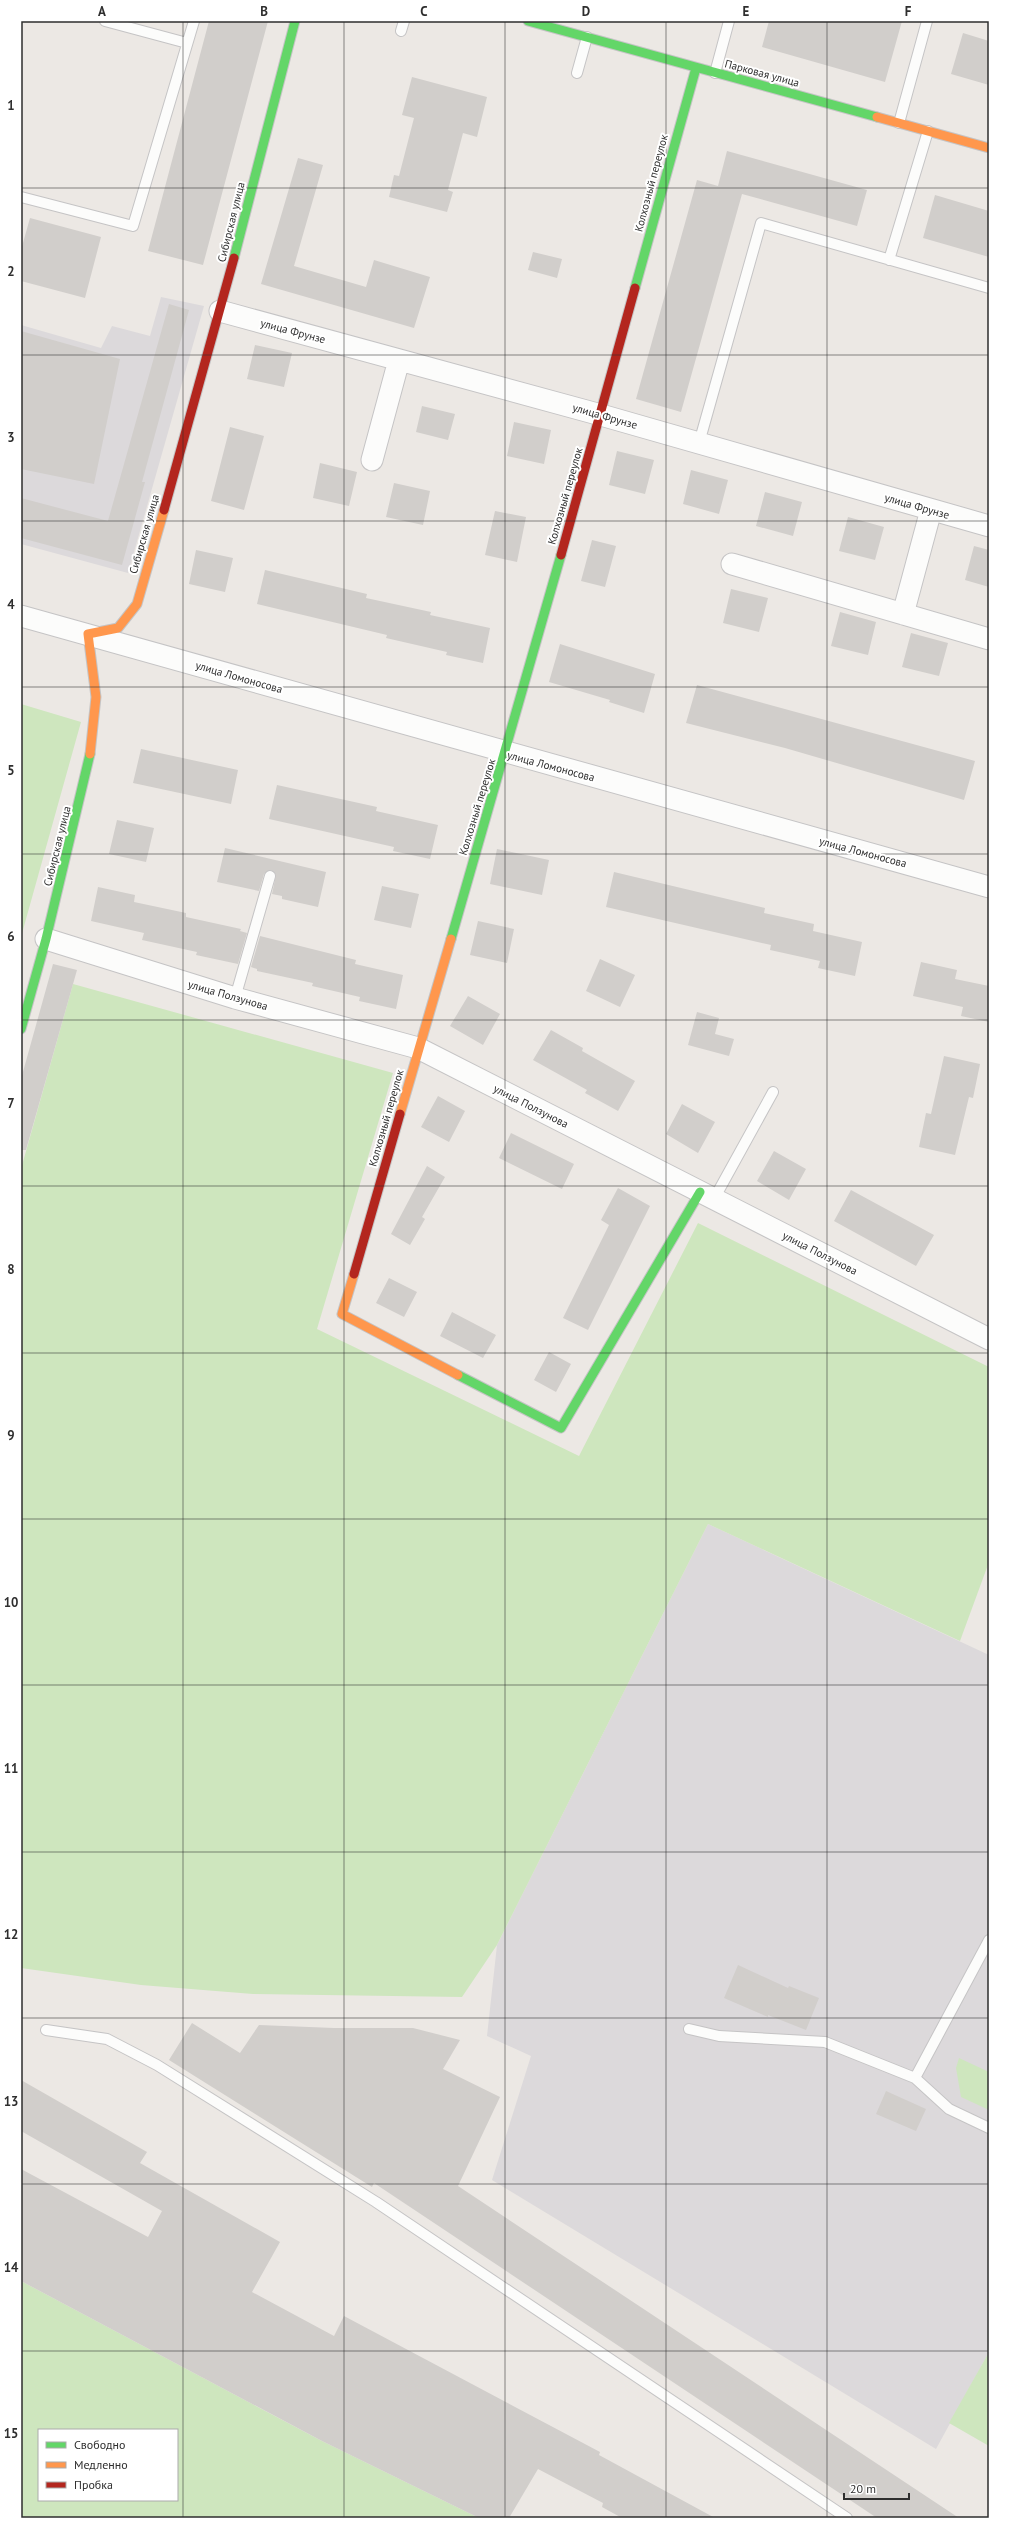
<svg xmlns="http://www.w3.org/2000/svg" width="1010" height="2539" viewBox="0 0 1010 2539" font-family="'PT Sans',sans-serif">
<rect width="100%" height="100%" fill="#ece8e4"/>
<path fill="#dcd9db" d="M161 297 204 306 128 573 21 544V325L101 348 112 326 150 336Z
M708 1524 989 1655V2352L936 2449 492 2180 531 2056 487 2036 497 1945Z"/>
<path fill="#cee6be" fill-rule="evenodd" d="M21 704 81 722 21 937Z
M73 984 393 1073 317 1329 579 1456 698 1223 989 1367V1562L960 1641 708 1524 497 1945 462 1997 253 1994 141 1985 21 1968V1169Z
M959 2058 989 2072V2110L961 2097 956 2068Z
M21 2281 320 2440 479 2518H21ZM39 2430H177V2500H39Z
M989 2352V2446L949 2423Z"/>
<path fill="#d1cecb" d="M209 21H268L203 265 148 251Z
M769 21H902L885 82 762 47Z
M963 33 989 41V85L951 74Z
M412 77 487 97 477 137 463 133 448 190 453 192 447 212 389 197 394 175 399 176 414 118 402 115Z
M727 151 867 190 857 226 742 194 681 412 636 399 697 180 718 186Z
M298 158 323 165 294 266 366 287 374 260 430 277 414 328 261 284Z
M935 195 989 211V257L923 238Z
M30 218 101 237 85 298 21 281V250Z
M533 252 562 259 557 278 528 270Z
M169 304 189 310 142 482H145L122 565 21 538V498L108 521Z
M21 331 120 359 94 484 21 469Z
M255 345 292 353 284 387 247 379Z
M422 406 455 414 448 440 416 432Z
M514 422 551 430 544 464 507 456Z
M230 427 264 436 244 510 211 501Z
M617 451 654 460 645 494 609 485Z
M320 463 357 472 349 506 313 498Z
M691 470 728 480 719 514 683 504Z
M394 483 430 491 423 525 386 517Z
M765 492 802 502 793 536 756 526Z
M495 511 526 517 517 562 485 555Z
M848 517 884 527 875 560 839 551Z
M592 540 616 546 605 587 581 581Z
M974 546 989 550V587L965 580Z
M196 550 233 558 225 592 189 584Z
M265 570 367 594 366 598 431 612 430 615 490 628 483 663 446 655 447 652 386 638 387 635 257 604Z
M731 589 768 598 759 632 723 623Z
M840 612 876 622 868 655 831 646Z
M911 633 948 643 939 676 902 667Z
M560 644 655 674 644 713 609 702 610 700 549 682Z
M697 685 975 761 964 800 785 748 686 723Z
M141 749 238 770 231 804 133 783Z
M277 785 377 807 376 811 438 825 430 859 393 851 394 847 269 819Z
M117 820 154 828 146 862 109 854Z
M225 848 326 872 318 907 282 899V896L272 894 276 875 271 870 264 874 259 891 217 882Z
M497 849 549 860 542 895 490 884Z
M614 872 765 908 764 913 814 924 813 931 862 942 855 976 818 968 820 961 770 950 771 945 606 907Z
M382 886 419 894 411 928 374 920Z
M98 887 135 895 134 902 186 913V917L241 929 240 931 247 933 238 964 196 955 197 952 142 940 144 933 91 921Z
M478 921 514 929 507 963 470 955Z
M260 936 356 960 355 964 403 975 396 1009 359 1001 360 997 312 986 313 983 257 971V969L251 967Z
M600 959 635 975 620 1007 586 991Z
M921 962 957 970 955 979 989 986V1022L961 1016 963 1007 913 996Z
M53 964 77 970 26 1150H21V1079Z
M468 996 500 1014 483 1045 450 1026Z
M697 1012 719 1018 715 1034 734 1039 729 1056 688 1045Z
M551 1030 583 1048 582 1051 635 1081 618 1111 585 1093 587 1090 533 1060Z
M944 1056 980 1064 973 1098 969 1097 955 1155 919 1147 926 1113 931 1114Z
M438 1096 465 1111 449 1142 421 1127Z
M682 1104 715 1122 698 1153 666 1134Z
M511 1133 574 1164 562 1189 499 1158Z
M774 1151 806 1169 789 1200 757 1181Z
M427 1166 445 1177 422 1217 425 1219 410 1245 391 1234Z
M618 1188 650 1206 588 1330 563 1318 609 1225 601 1220Z
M851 1190 934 1235 916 1266 834 1221Z
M389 1278 417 1292 404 1317 376 1303Z
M452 1312 496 1335 483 1358 440 1336Z
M549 1352 571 1364 556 1392 534 1380Z
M738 1965 788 1988 789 1986 819 1998 806 2030 768 2015V2017L724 1998Z
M192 2023 240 2053 259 2025 334 2028H413L460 2040 443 2069 500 2097 458 2186 959 2518H877L374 2183 372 2187 169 2060Z
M21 2080 147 2152 140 2163 280 2242 252 2292 334 2336 344 2316 600 2452 599 2455 715 2518H622L602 2507 603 2503 538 2469 509 2518H479L322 2441 21 2281V2169L148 2237 162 2211 21 2131Z
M886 2091 926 2109 916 2131 876 2114Z"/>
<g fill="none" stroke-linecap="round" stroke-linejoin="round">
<g stroke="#c5c4c5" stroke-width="12">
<path id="lane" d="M105 21 187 43
M401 31 404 21
M577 73 587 37
M715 73 729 21
M899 123 927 21
M21 197 133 226 194 21
M889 260 928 131
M699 443 761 223 989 288
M235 998 270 876
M714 1199 773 1092
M689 2029 719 2036 825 2042 915 2078 949 2109 989 2128
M46 2030 107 2039 157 2065 376 2202 847 2518
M915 2078 989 1940"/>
</g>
<g stroke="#c5c4c5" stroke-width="23">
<path id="street" d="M220 311 601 415 989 526
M372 460 399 360
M732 564 989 639
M903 614 931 510
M21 616 989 887
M46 939 235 998 418 1048 989 1339"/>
</g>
<g stroke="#c5c4c5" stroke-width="11">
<path id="fast" d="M528 21 877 117
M234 258 295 21
M635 288 696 68
M451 939 561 555
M21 1029 46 939 90 754
M458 1375 561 1428 700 1192"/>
</g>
<g stroke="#c5c4c5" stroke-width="11">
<path id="slow" d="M877 117 989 148
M90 754 96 697 88 634 118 628 137 604 164 510
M400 1114 451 939
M354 1274 342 1314 458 1375"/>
</g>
<g stroke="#c5c4c5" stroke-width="11">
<path id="jam" d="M164 510 234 258
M561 555 635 288
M354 1274 400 1114"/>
</g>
<use href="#lane" stroke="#fcfcfb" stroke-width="10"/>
<use href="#street" stroke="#fcfcfb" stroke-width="21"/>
<use href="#fast" stroke="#63d668" stroke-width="9"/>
<use href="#slow" stroke="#ff974d" stroke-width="9"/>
<use href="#jam" stroke="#b3261e" stroke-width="9"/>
</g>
<path fill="none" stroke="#2e2e2e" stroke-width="1" stroke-opacity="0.55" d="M183 21V2518M344 21V2518M505 21V2518M666 21V2518M827 21V2518M21 188H989M21 355H989M21 521H989M21 687H989M21 854H989M21 1020H989M21 1186H989M21 1353H989M21 1519H989M21 1685H989M21 1852H989M21 2018H989M21 2184H989M21 2351H989"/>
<g text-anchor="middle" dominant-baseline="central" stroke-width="4" stroke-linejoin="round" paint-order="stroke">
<g font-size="11" fill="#2e2e2e" stroke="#fff">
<text transform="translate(762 73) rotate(15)">Парковая улица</text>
<text transform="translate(651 183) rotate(-75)">Колхозный переулок</text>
<text transform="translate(231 222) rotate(-76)">Сибирская улица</text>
<text transform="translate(293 331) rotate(15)">улица Фрунзе</text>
<text transform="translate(605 416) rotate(16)">улица Фрунзе</text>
<text transform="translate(565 496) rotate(-74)">Колхозный переулок</text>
<text transform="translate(917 506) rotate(16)">улица Фрунзе</text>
<text transform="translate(144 534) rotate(-74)">Сибирская улица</text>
<text transform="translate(239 677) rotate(16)">улица Ломоносова</text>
<text transform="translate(551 766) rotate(15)">улица Ломоносова</text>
<text transform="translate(477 807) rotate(-73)">Колхозный переулок</text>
<text transform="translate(57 846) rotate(-76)">Сибирская улица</text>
<text transform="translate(863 852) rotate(15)">улица Ломоносова</text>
<text transform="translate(228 995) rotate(16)">улица Ползунова</text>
<text transform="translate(531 1106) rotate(27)">улица Ползунова</text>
<text transform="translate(386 1118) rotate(-74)">Колхозный переулок</text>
<text transform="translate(820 1253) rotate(27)">улица Ползунова</text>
</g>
</g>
<rect width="1010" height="2539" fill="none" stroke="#ffffff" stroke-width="44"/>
<rect x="38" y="2429" width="140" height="72" fill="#ffffff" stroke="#ababab"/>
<rect x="46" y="2442" width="20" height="6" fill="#63d668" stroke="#ababab"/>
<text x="74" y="2449" font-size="12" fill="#2e2e2e">Свободно</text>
<rect x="46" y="2462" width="20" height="6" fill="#ff974d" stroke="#ababab"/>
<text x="74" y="2469" font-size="12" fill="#2e2e2e">Медленно</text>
<rect x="46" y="2482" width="20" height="6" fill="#b3261e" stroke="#ababab"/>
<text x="74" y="2489" font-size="12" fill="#2e2e2e">Пробка</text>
<path d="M844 2493v6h65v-6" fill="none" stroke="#2e2e2e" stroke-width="2"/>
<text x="850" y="2493" font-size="12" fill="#2e2e2e" stroke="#ffffff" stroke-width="3" paint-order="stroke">20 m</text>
<rect x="22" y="22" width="966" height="2495" fill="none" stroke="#2e2e2e" stroke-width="1.5"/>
<g font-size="13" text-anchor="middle" font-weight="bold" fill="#2e2e2e">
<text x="102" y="16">A</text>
<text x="264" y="16">B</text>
<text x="424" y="16">C</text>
<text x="586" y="16">D</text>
<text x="746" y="16">E</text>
<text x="908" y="16">F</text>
<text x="11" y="110">1</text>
<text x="11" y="276">2</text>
<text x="11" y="442">3</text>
<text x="11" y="609">4</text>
<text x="11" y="775">5</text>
<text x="11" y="941">6</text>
<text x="11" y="1108">7</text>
<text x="11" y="1274">8</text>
<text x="11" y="1440">9</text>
<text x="11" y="1607">10</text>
<text x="11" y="1773">11</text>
<text x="11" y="1939">12</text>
<text x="11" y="2106">13</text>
<text x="11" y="2272">14</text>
<text x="11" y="2438">15</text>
</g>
</svg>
